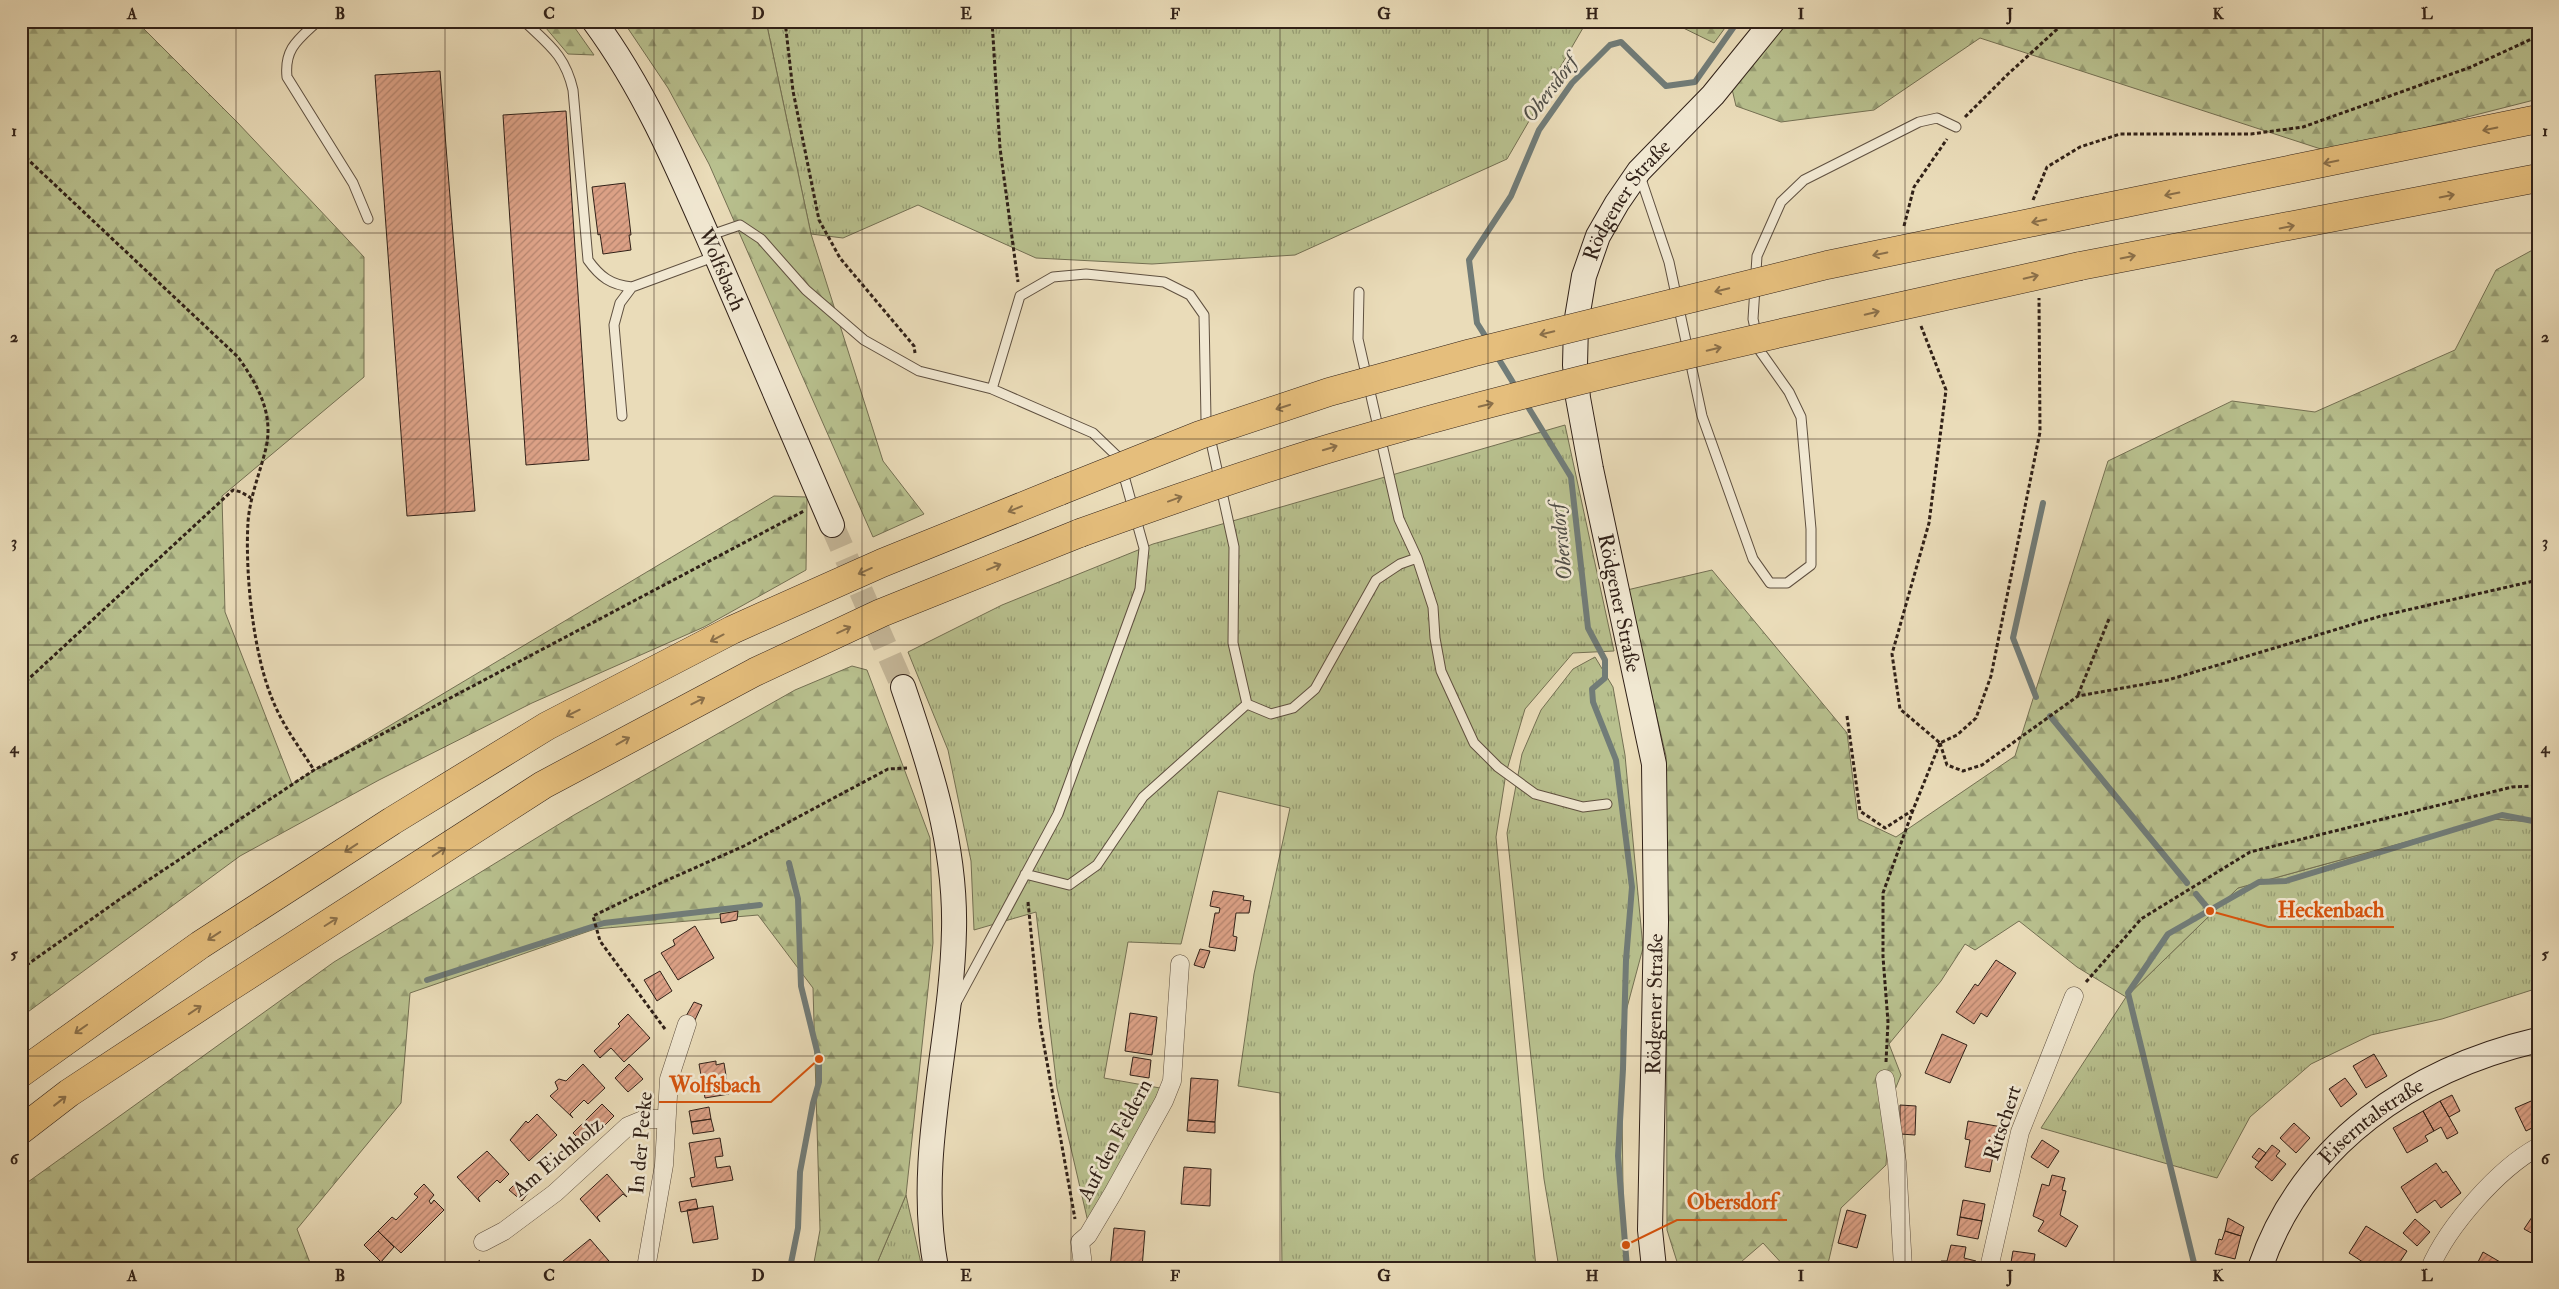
<svg xmlns="http://www.w3.org/2000/svg" width="2559" height="1289" viewBox="0 0 2559 1289" font-family="'IM FELL Double Pica',serif">
<defs>
<pattern id="grass-tufts" width="24" height="20" patternUnits="userSpaceOnUse" patternTransform="scale(1.25)"><rect width="24" height="20" fill="#b8c08e"/><path d="M3 7l-1-3M5 7V3M7 7l1-3M15 17l-1-3M17 17v-4M19 17l1-3" fill="none" stroke="#969c73"/></pattern>
<pattern id="forest-firs" width="22" height="20" patternUnits="userSpaceOnUse" patternTransform="scale(1.25)"><rect width="22" height="20" fill="#b8c08e"/><path d="M5 1l3.5 6h-7zM16 11l3.5 6h-7z" fill="#969c73"/></pattern>
<pattern id="building-hatch" width="6" height="6" patternUnits="userSpaceOnUse" patternTransform="scale(1.25)"><rect width="6" height="6" fill="#dca186"/><path d="M-1 1l2-2M0 6l6-6M5 7l2-2" fill="none" stroke="#b3836d"/></pattern>
</defs>
<rect width="100%" height="100%" fill="#eadcb9"/>
<filter id="stains"><feTurbulence type="fractalNoise" baseFrequency=".004" numOctaves="4"/><feColorMatrix values="0 0 0 0 .2 0 0 0 0 .09 0 0 0 0 .02 0 0 0 .5 -.17"/></filter>
<radialGradient id="worn" r=".72"><stop offset=".6" stop-color="#630" stop-opacity="0"/><stop offset="1" stop-color="#630" stop-opacity=".3"/></radialGradient>
<path fill="url(#grass-tufts)" stroke="#747053" d="M766 21H1587L1507 159 1295 255 1152 264 1036 258 918 205 843 238 811 234Z
M1565 425 1614 651 1573 653 1525 709 1506 773 1496 837 1536 1268H1282L1280 1093 1238 1086 1254 974 1290 808 1218 791 1181 944 1128 942 1104 1078 1160 1088 1143 1127 1088 1222 1057 1088 1036 912 974 930 971 861 948 750 908 652 1002 605 1153 544Z
M1595 657 1613 687 1625 755 1643 948 1621 1030 1624 1268H1559L1544 1179 1507 833 1522 754 1541 710 1573 669Z
M2490 819 2538 822V988L2442 1019 2371 1035 2311 1064 2250 1117 2217 1178 2041 1128 2126 997 2238 888Z
M906 1195 922 1268H875Z"/>
<path fill="url(#forest-firs)" stroke="#747053" d="M21 21H136L237 122 364 257V377L222 496 225 612 292 784 774 496 807 497 806 570 704 627 532 703 379 780 240 856 21 1017Z
M540 21H570L594 55 568 54Z
M623 21H766L811 234 883 461 924 514 873 537 709 164 668 88Z
M1669 21H1730L1714 43Z
M1786 21H2538V99L2330 152 1980 38 1874 110 1781 122 1736 106 1732 89Z
M2538 247V822L2490 819 2238 888 2126 997 2077 967 2019 921 1975 950 1965 944 1941 981 1889 1044 1901 1075 1890 1102 1886 1165 1841 1208 1827 1268H1786L1763 1243 1734 1268H1679L1667 1230 1666 756 1627 590 1712 570 1847 733 1858 819 1896 837 2015 756 2108 461 2232 401 2315 412 2455 350 2496 270Z
M852 666 867 670 930 838 933 943 906 1195 875 1268H813L820 1230 813 988 758 915 595 929 410 993 401 1103 297 1229 312 1268H21V1187L334 962 574 815 795 690Z"/>
<g fill="none" stroke-linecap="round" stroke-linejoin="round">
<path stroke="#717c78" stroke-width="6" d="M1489 342 1477 323 1469 260 1511 196 1539 130 1572 83 1610 45 1621 42 1666 86 1695 82 1738 21
M1495 353 1517 389
M1525 402 1571 477 1588 628 1605 660V678L1592 689 1593 702 1616 760 1632 887 1626 960 1623 1069 1618 1156 1627 1268
M2036 697 2013 638 2043 503
M2050 716 2187 883
M789 863 798 899 801 986 819 1059V1082L813 1103 800 1172 798 1228 790 1268
M2196 894 2210 911
M427 980 604 923 760 905
M2192 1268 2194 1263 2128 993 2168 934 2259 882 2286 881 2502 815 2538 822"/>
</g>
<path fill="url(#building-hatch)" stroke="#312118" d="M440 71 475 511 407 516 375 75Z
M566 111 589 460 526 465 503 115Z
M625 183 631 235H629L631 250 603 254 600 234 598 235 592 187Z
M1213 891 1244 896 1243 900 1251 901 1249 913H1236L1233 936 1237 937 1235 951 1209 947 1215 913H1219L1220 908 1210 906Z
M738 911 737 920 721 923 720 914Z
M695 926 714 958 678 980 661 953 675 945 673 940Z
M1200 949 1210 951 1204 968 1194 965Z
M1996 960 2016 973 1987 1017 1981 1013 1974 1024 1956 1012 1975 984 1978 986Z
M660 971 672 991 657 1001 644 980Z
M694 1002 702 1005 694 1022 685 1018Z
M1130 1013 1157 1017 1152 1055 1125 1051Z
M628 1014 650 1038 624 1062 611 1048 600 1058 594 1051 620 1026 618 1024Z
M1942 1034 1967 1045 1950 1083 1925 1073Z
M2374 1054 2387 1076 2366 1088 2353 1066Z
M1133 1057 1151 1060 1149 1078 1130 1075Z
M716 1061V1065L724 1063 729 1094 705 1098 699 1064Z
M583 1064 605 1088 588 1104 584 1100 570 1114 573 1118 550 1096 558 1089 555 1082 559 1079 566 1081Z
M629 1064 643 1079 628 1092 615 1078Z
M1191 1078 1218 1080 1215 1122 1188 1120Z
M2345 1078 2357 1094 2341 1107 2329 1089Z
M2452 1095 2460 1111 2449 1117 2440 1101Z
M2538 1098V1125L2526 1131 2515 1108Z
M2440 1101 2458 1133 2447 1139 2441 1127 2434 1131 2423 1111Z
M602 1104 614 1116 585 1145 573 1133Z
M1900 1105 1916 1106 1915 1135 1900 1134Z
M709 1107 711 1119 691 1122 689 1111Z
M2423 1111 2434 1131 2425 1136 2428 1141 2407 1153 2393 1128Z
M537 1114 557 1135 529 1161 510 1140 526 1121 528 1123Z
M711 1119 714 1131 693 1134 691 1122Z
M1188 1120 1215 1122V1133L1187 1131Z
M1968 1121 2002 1127 1999 1145H1995L1990 1172 1965 1167 1970 1140 1965 1139Z
M2294 1123 2310 1138 2296 1153 2280 1138Z
M720 1138 723 1156 715 1157 717 1168 730 1166 733 1180 692 1187 690 1178 695 1177 689 1143Z
M2042 1140 2059 1151 2048 1168 2031 1157Z
M2272 1145 2280 1151 2276 1156 2286 1164 2272 1181 2255 1167Z
M2259 1148 2266 1153 2259 1162 2252 1157Z
M487 1151 509 1174 500 1183 497 1180 478 1198 480 1202 457 1177Z
M2436 1163 2443 1173 2446 1171 2461 1193 2441 1208 2435 1200 2417 1213 2401 1187Z
M1184 1167 1211 1169 1210 1206 1181 1204Z
M607 1174 627 1197 623 1194 597 1217 600 1222 580 1199Z
M2052 1175 2065 1178 2062 1190 2066 1191 2060 1215 2078 1226 2066 1247 2038 1231 2044 1221 2033 1216 2042 1184 2049 1186Z
M516 1183 528 1193 522 1201 509 1190Z
M424 1184 434 1195 429 1201 431 1204 434 1200 444 1210 401 1253 378 1231 392 1217 396 1220 418 1197 414 1194Z
M696 1199 698 1209 681 1212 679 1202Z
M1963 1200 1985 1204 1982 1221 1960 1217Z
M713 1206 718 1239 693 1243 687 1210Z
M2538 1208V1232L2535 1235 2524 1229Z
M1847 1210 1866 1215 1857 1248 1838 1243Z
M1960 1217 1982 1221 1978 1239 1957 1235Z
M2228 1218 2244 1227 2241 1236 2225 1231Z
M2415 1219 2430 1232 2417 1246 2403 1233Z
M2366 1226 2407 1251 2396 1268H2372L2349 1253Z
M1114 1228 1145 1231 1142 1268H1110Z
M378 1231 394 1247 381 1262 364 1245Z
M2225 1231 2241 1236 2235 1259 2215 1254 2219 1239 2222 1240Z
M590 1239 609 1261 602 1268 557 1266Z
M1951 1245 1966 1247 1964 1258 1976 1261 1975 1268H1940L1941 1261H1947Z
M2013 1251 2035 1254 2033 1268H2010Z
M2483 1252 2507 1266 2505 1268H2475Z
M1188 1262 1225 1265V1268H1188Z"/>
<g fill="none" stroke-linecap="round" stroke-linejoin="round">
<path stroke="#c5b799" stroke-width="24" stroke-dasharray="24 12" stroke-linecap="butt" d="M832 525 903 687"/>
<g stroke="#5f5040" stroke-width="11">
<path id="service" d="M318 21C299 39 284 48 287 77L353 183 368 219
M524 21C549 45 565 55 573 90L588 260C600 277 611 285 632 287L716 256
M1640 176 1669 262 1702 416 1753 559 1770 583H1787L1811 565V529L1801 417 1789 392 1760 351 1753 319 1757 256 1781 202 1804 180 1919 122 1937 118 1956 127
M708 236 740 225 761 239 806 290 864 340 919 371 992 389 1093 433 1119 458 1144 548 1140 589 1058 814 956 1003
M1359 292 1358 339 1399 519 1417 558 1433 607 1435 638 1441 671 1474 743 1498 767 1535 794 1583 807 1607 804
M992 389 1020 296 1053 277 1086 274 1164 282 1190 295 1204 315 1206 419 1234 547 1233 643 1247 704 1271 714 1293 708 1315 689 1376 580 1400 564 1417 558
M622 416 614 325 620 303 632 287
M1025 874 1069 885 1097 865 1143 797 1247 704"/>
</g>
<g stroke="#5f5040" stroke-width="19">
<path id="minor" d="M1885 1079 1897 1162 1903 1268
M483 1242 504 1231 555 1193 628 1126 645 1119H665
M646 1268 664 1165 669 1079 687 1024
M1079 1268 1083 1265 1080 1242 1088 1235 1113 1193 1164 1101 1172 1081 1180 964
M1989 1268 2020 1132 2074 996
M2430 1268C2448 1226 2498 1169 2538 1147"/>
</g>
<g stroke="#312118" stroke-width="26">
<g id="secondary">
<path id="s1" d="M594 21C648 94 682 178 718 260 756 349 794 437 832 525"/>
<path d="M903 687C930 766 956 845 954 930 952 1042 915 1156 936 1268"/>
<path id="s2" d="M1654 1268 1650 1230 1656 922 1654 764 1591 469 1578 398 1575 365 1576 324 1584 276 1598 236 1617 203 1639 171 1713 95 1773 21"/>
<path id="s3" d="M2260 1268C2303 1143 2414 1069 2538 1040"/>
</g>
</g>
<g stroke="#312118" stroke-width="29">
<path id="motorway" d="M2087 211 2538 119
M2080 266 2538 178
M21 1073 200 945 392 821 547 726 732 630 882 563 1060 491
M21 1130 69 1093 230 987 543 785 755 672 881 613 1080 533"/>
</g>
<path stroke="#312118" stroke-width="3" stroke-dasharray="4 2.5" stroke-linecap="butt" d="M785 21 793 91 819 220 840 258 914 346 915 353
M992 21 1000 148 1018 282
M1965 117 2007 75 2066 21
M21 153 238 357C257 384 274 413 266 448 260 473 250 496 248 522 245 573 253 654 273 701 283 726 300 748 314 770
M2033 200 2047 167 2080 147 2120 134H2251L2303 127 2471 67 2538 36
M1904 226 1914 187 1947 139
M1921 326 1946 390 1929 523 1892 654 1900 709 1940 743 1957 735 1976 718 1991 676 2040 432 2039 298
M21 686 233 490 241 492 251 498
M2078 695 2109 619
M1847 716 1860 811 1885 828 1913 810 1940 743
M1940 743 1947 765 1963 771 1982 765 2078 696 2168 680 2381 616 2538 580
M1028 902 1040 1023 1075 1219
M21 969 120 899 314 770 804 511
M2086 982 2141 919 2250 852 2512 787 2538 786
M665 1029 600 941 593 916 663 882 744 846 888 769 907 768
M1886 1062 1888 1022 1883 957V893L1913 810
M468 1268 480 1261"/>
<use href="#service" stroke="#f1e8d2" stroke-width="9"/>
<use href="#minor" stroke="#f1e8d2" stroke-width="18"/>
<use href="#secondary" stroke="#f1e8d2" stroke-width="24"/>
<use href="#motorway" stroke="#e5be7c" stroke-width="28"/>
<g stroke="#312118" stroke-width="29" stroke-linecap="butt">
<path id="motorway-bridge" d="M1060 491 1200 435 1329 392 1471 353 1827 265 2087 211
M1080 533C1166 502 1253 471 1341 445 1584 373 1833 322 2080 266"/>
</g>
<use href="#motorway-bridge" stroke="#e5be7c" stroke-width="28"/>
</g>
<defs><path id="oneway-shaft" d="M-6 0H5M1.5-3L5.5 0L1.5 3" fill="none" stroke-width="1.6" stroke-linecap="round" stroke-linejoin="round" transform="scale(1.25)"/></defs>
<g stroke="#8b704a">
<use href="#oneway-shaft" transform="translate(2490 129) rotate(168)"/>
<use href="#oneway-shaft" transform="translate(2331 162) rotate(168)"/>
<use href="#oneway-shaft" transform="translate(2172 194) rotate(169)"/>
<use href="#oneway-shaft" transform="translate(2447 196) rotate(-11)"/>
<use href="#oneway-shaft" transform="translate(2039 221) rotate(168)"/>
<use href="#oneway-shaft" transform="translate(2287 227) rotate(-11)"/>
<use href="#oneway-shaft" transform="translate(1880 254) rotate(168)"/>
<use href="#oneway-shaft" transform="translate(2128 257) rotate(-11)"/>
<use href="#oneway-shaft" transform="translate(2031 277) rotate(-13)"/>
<use href="#oneway-shaft" transform="translate(1722 290) rotate(166)"/>
<use href="#oneway-shaft" transform="translate(1872 313) rotate(-13)"/>
<use href="#oneway-shaft" transform="translate(1547 333) rotate(166)"/>
<use href="#oneway-shaft" transform="translate(1714 349) rotate(-13)"/>
<use href="#oneway-shaft" transform="translate(1486 405) rotate(-14)"/>
<use href="#oneway-shaft" transform="translate(1283 407) rotate(162)"/>
<use href="#oneway-shaft" transform="translate(1330 448) rotate(-17)"/>
<use href="#oneway-shaft" transform="translate(1175 499) rotate(-20)"/>
<use href="#oneway-shaft" transform="translate(1015 509) rotate(158)"/>
<use href="#oneway-shaft" transform="translate(994 567) rotate(-22)"/>
<use href="#oneway-shaft" transform="translate(865 571) rotate(156)"/>
<use href="#oneway-shaft" transform="translate(844 630) rotate(-25)"/>
<use href="#oneway-shaft" transform="translate(717 638) rotate(152)"/>
<use href="#oneway-shaft" transform="translate(698 701) rotate(-27)"/>
<use href="#oneway-shaft" transform="translate(573 713) rotate(154)"/>
<use href="#oneway-shaft" transform="translate(623 741) rotate(-29)"/>
<use href="#oneway-shaft" transform="translate(351 848) rotate(147)"/>
<use href="#oneway-shaft" transform="translate(439 852) rotate(-33)"/>
<use href="#oneway-shaft" transform="translate(331 922) rotate(-32)"/>
<use href="#oneway-shaft" transform="translate(214 936) rotate(147)"/>
<use href="#oneway-shaft" transform="translate(195 1010) rotate(-34)"/>
<use href="#oneway-shaft" transform="translate(81 1029) rotate(145)"/>
<use href="#oneway-shaft" transform="translate(60 1101) rotate(-38)"/>
</g>
<path fill="none" stroke="#312118" stroke-width="1" stroke-opacity="0.55" d="M236 21V1268M445 21V1268M654 21V1268M862 21V1268M1071 21V1268M1280 21V1268M1488 21V1268M1697 21V1268M1905 21V1268M2114 21V1268M2323 21V1268M21 233H2538M21 439H2538M21 645H2538M21 850H2538M21 1056H2538"/>
<g text-anchor="middle" dominant-baseline="central" stroke-width="5" stroke-linejoin="round" paint-order="stroke">
<g font-size="21" fill="#312118" stroke="#f1e8d2">
<text stroke="none"><textPath href="#s2" startOffset="1089">Rödgener Straße</textPath></text>
<text stroke="none"><textPath href="#s1" startOffset="280">Wolfsbach</textPath></text>
<text transform="translate(1619 603) rotate(78)">Rödgener Straße</text>
<text stroke="none"><textPath href="#s2" startOffset="264">Rödgener Straße</textPath></text>
<text transform="translate(2003 1123) rotate(-72)">Ritschert</text>
<text stroke="none"><textPath href="#s3" startOffset="188">Eiserntalstraße</textPath></text>
<text transform="translate(1115 1140) rotate(-62)">Auf den Feldern</text>
<text transform="translate(641 1143) rotate(-85)">In der Peeke</text>
<text transform="translate(558 1157) rotate(-40)">Am Eichholz</text>
</g>
<g font-size="22" font-style="italic" fill="#514f48" stroke="#f1e8d2">
<text transform="translate(1550 89) rotate(-53)">Obersdorf</text>
<text transform="translate(1561 542) rotate(-96)">Obersdorf</text>
</g>
</g>
<path fill="none" stroke="#d6530d" stroke-width="2" d="M2210 911L2268 927H2394M819 1059L771 1102H659M1626 1245L1677 1220H1787"/>
<g fill="#d6530d" stroke="#f1e8d2" stroke-width="2">
<circle cx="2210" cy="911" r="5"/>
<circle cx="819" cy="1059" r="5"/>
<circle cx="1626" cy="1245" r="5"/>
</g>
<g font-size="22" text-anchor="middle" font-weight="bold" fill="#d6530d" stroke="#f1e8d2" stroke-width="5" stroke-linejoin="round" paint-order="stroke">
<text x="2331" y="917">Heckenbach</text>
<text x="715" y="1092">Wolfsbach</text>
<text x="1732" y="1209">Obersdorf</text>
</g>
<rect width="2559" height="1289" fill="none" stroke="#eadcb9" stroke-width="55"/>
<rect x="28" y="28" width="2504" height="1234" fill="none" stroke="#312118" stroke-width="2"/>
<g font-size="16" text-anchor="middle" font-weight="bold" fill="#312118">
<text x="132" y="19">A</text>
<text x="340" y="19">B</text>
<text x="549" y="19">C</text>
<text x="758" y="19">D</text>
<text x="966" y="19">E</text>
<text x="1175" y="19">F</text>
<text x="1384" y="19">G</text>
<text x="1592" y="19">H</text>
<text x="1801" y="19">I</text>
<text x="2010" y="19">J</text>
<text x="2218" y="19">K</text>
<text x="2427" y="19">L</text>
<text x="14" y="136">1</text>
<text x="2545" y="136">1</text>
<text x="14" y="342">2</text>
<text x="2545" y="342">2</text>
<text x="14" y="547">3</text>
<text x="2545" y="547">3</text>
<text x="14" y="753">4</text>
<text x="2545" y="753">4</text>
<text x="14" y="959">5</text>
<text x="2545" y="959">5</text>
<text x="14" y="1164">6</text>
<text x="2545" y="1164">6</text>
<text x="132" y="1281">A</text>
<text x="340" y="1281">B</text>
<text x="549" y="1281">C</text>
<text x="758" y="1281">D</text>
<text x="966" y="1281">E</text>
<text x="1175" y="1281">F</text>
<text x="1384" y="1281">G</text>
<text x="1592" y="1281">H</text>
<text x="1801" y="1281">I</text>
<text x="2010" y="1281">J</text>
<text x="2218" y="1281">K</text>
<text x="2427" y="1281">L</text>
</g>
<rect width="100%" height="100%" filter="url(#stains)"/>
<rect width="100%" height="100%" fill="url(#worn)"/>
</svg>
